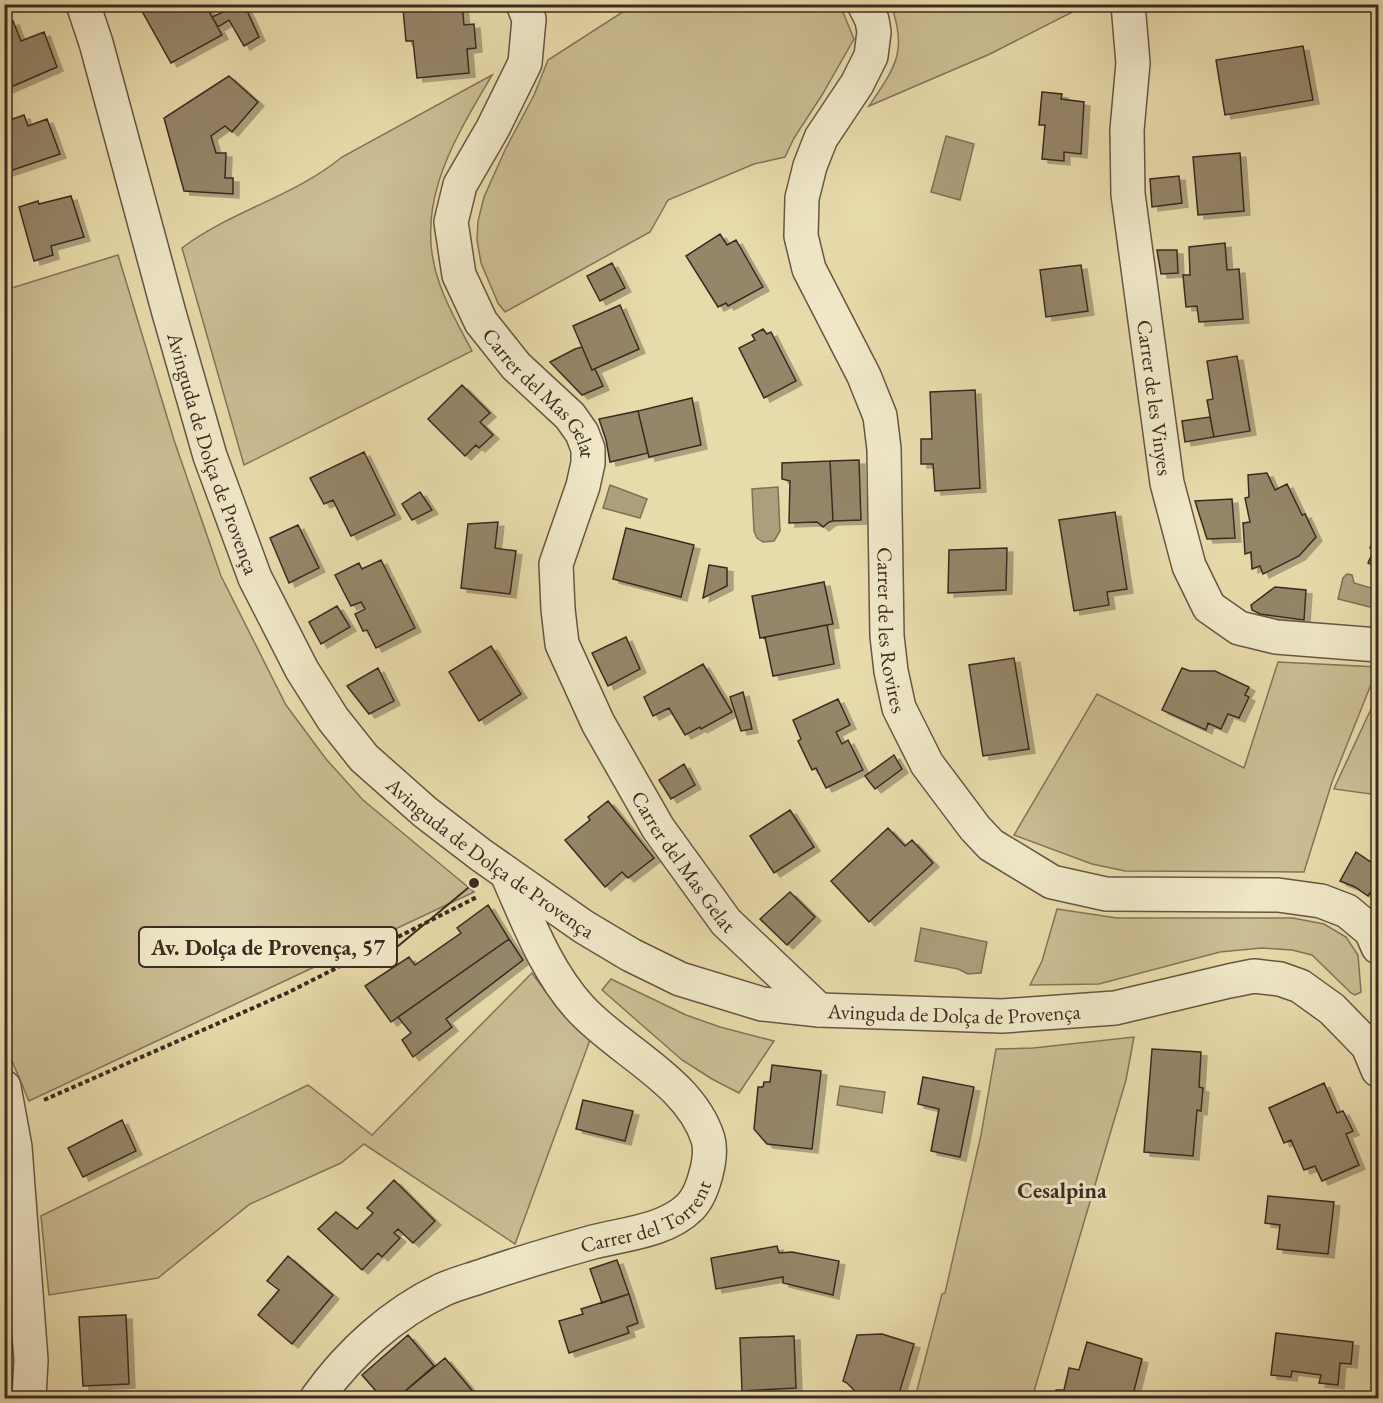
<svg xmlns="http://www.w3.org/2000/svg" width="1383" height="1403" viewBox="0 0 1383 1403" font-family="'EB Garamond',serif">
<defs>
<filter id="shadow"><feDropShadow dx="6" dy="4" stdDeviation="0" flood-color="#0004"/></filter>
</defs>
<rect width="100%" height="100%" fill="#e8dbab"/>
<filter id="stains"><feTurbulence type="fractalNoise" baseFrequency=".00333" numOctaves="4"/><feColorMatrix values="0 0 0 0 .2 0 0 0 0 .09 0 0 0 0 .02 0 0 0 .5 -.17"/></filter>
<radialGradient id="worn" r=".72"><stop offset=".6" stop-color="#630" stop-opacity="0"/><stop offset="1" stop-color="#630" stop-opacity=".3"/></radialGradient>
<path fill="#cbbd94" stroke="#83745a" stroke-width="1.5" d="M635 4 840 5 854 39 822 95 794 138 785 157 754 164 668 200 650 232 505 312 498 303 481 263 477 240 478 221 484 197 505 150 534 95 548 60Z
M891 5V4L1086 5 990 54 869 106C895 67 908 52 891 5Z
M492 75C454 140 411 207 440 285 448 308 461 330 472 351L244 465 182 248C231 211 295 196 342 157Z
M118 255 174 440 221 576 286 705 326 759 363 800 474 892 29 1101 4 1042 5 290Z
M1278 662 1378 667 1332 782 1304 872 1125 871 1092 864 1014 835 1097 694 1244 768Z
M1378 694V795L1334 789 1337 782Z
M1057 909 1117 918H1293L1324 924 1346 937 1358 955 1361 992 1355 995 1351 993 1312 955 1292 950 1262 948 1220 952 1099 984 1030 985 1042 961Z
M532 973 560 1011 590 1040 515 1244 364 1144 341 1163 250 1204 158 1278 49 1295 41 1216 308 1085 372 1135Z
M611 979 686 1015 720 1027 774 1041 739 1093 712 1079 682 1060 602 990Z
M1134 1037 1126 1080 1032 1398H915L942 1294 945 1293 981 1135 996 1049 1033 1048Z
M10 1371 11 1398H5V1372Z"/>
<path fill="#ad9f7c" stroke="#7f7058" stroke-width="1.5" d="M946 136 974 144 960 200 931 192Z
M610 485 647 499 640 518 603 508Z
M778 487 780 531 774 541 763 542 757 538 754 531 752 489Z
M1347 574 1352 575 1354 583 1378 590V609L1338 599 1343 578Z
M921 928 987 942 981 973 968 974 958 969 915 961Z
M840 1086 885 1092 882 1113 837 1105Z"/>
<path fill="#958669" stroke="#3b2a21" stroke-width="1.5" filter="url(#shadow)" d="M138 4H205L222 35 171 63Z
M240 4H244L259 37 244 46 229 20 218 27 212 17Z
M441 4H462L464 25 474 24 476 48 467 49 469 73 417 78 413 41H406L403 9Z
M13 21 21 41 44 32 57 67 4 90V24Z
M1303 46 1313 100 1225 115 1216 60Z
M229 76 258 102 232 132 225 126 211 136 216 153H226L225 178H233V194L184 191 164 118Z
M1042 92 1062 94 1061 99 1084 102 1081 154 1064 152V161L1042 159 1045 125H1039Z
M24 115 28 126 47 119 60 154 4 173V122Z
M1240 153 1244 211 1198 215 1193 157Z
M1179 176 1182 203 1152 207 1150 179Z
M71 196 84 237 51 246 53 255 34 261 19 207 38 201 39 204Z
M720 234 727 245 736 240 763 287 728 306 726 303 718 307 686 256Z
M1225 243 1227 270 1239 269 1243 319 1199 322 1197 306 1186 307 1183 275H1190L1189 247Z
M1157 250H1177L1178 273 1161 274Z
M612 263 625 288 600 301 587 276Z
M1081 265 1088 311 1046 317 1040 270Z
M620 305 639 349 592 370 573 326Z
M763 329 767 334 771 332 796 381 764 398 739 348 755 340 752 335Z
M582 347 592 370 595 369 603 386 582 395 550 362 575 349Z
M1237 356 1250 431 1214 437 1207 400 1213 399 1207 361Z
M462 385 490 413 480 422 493 435 479 448 476 445 465 456 428 419Z
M975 390 980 488 935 491 933 464H921V439H932L930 392Z
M692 398 701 445 649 457 638 411Z
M638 411 648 453 610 462 606 440 599 419Z
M1210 417 1214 437 1185 442 1182 421Z
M364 452 395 515 351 536 333 500 324 504 310 478Z
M859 460 861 520 833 521 830 461Z
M830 461 833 521 829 522 823 527 817 522 789 523 790 481 782 479V463Z
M1267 473 1275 490 1287 484 1302 515 1305 514 1316 537 1299 556 1263 574 1260 566 1252 569 1251 552 1245 554 1243 523 1250 522 1245 498 1249 497 1248 475Z
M420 492 432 510 412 520 402 504Z
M1232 499 1235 538 1207 539 1195 501Z
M1115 512 1127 589 1107 592 1109 605 1074 611 1059 520Z
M498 522 495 548 516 551 510 594 461 588 468 524Z
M298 525 319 568 289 583 270 538Z
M626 528 694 545 681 597 613 579Z
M1376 536H1378V568L1368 563 1374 550 1370 548Z
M1007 548 1006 590 948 593 949 550Z
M381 560 415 628 376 648 367 630 363 631 355 614 365 609 361 602 351 606 335 575 359 563 362 569Z
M709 565 727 568V586L703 598Z
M824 582 833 624 760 638 752 596Z
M1275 587 1306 590 1304 620 1260 614 1252 610 1251 605Z
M337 606 350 627 321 644 309 622Z
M827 625 834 664 773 676 765 637Z
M626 637 640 669 608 686 592 653Z
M491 646 521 694 479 721 449 672Z
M1014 658 1029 749 983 756 969 665Z
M703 664 732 712 701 729 700 727 685 735 669 708 653 716 644 697Z
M378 668 394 701 369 714 347 686Z
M1182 668 1190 671H1215L1249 687 1245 695 1249 697 1239 718 1228 714 1221 729 1208 723 1206 730 1162 710Z
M743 692 752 729 741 731 730 697Z
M838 699 850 725 836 732 842 744 848 740 863 770 826 788 816 768 812 770 798 741 801 739 793 720Z
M894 755 902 769 875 789 865 776Z
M684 764 695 785 671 799 659 780Z
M608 801 654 858 628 878 622 872 605 887 565 840 590 820 588 817Z
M790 810 814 847 774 873 750 836Z
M888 828 905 846 912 840 933 863 869 922 831 881Z
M1356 852 1378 867V881L1368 896 1355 887 1340 881Z
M790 892 815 917 787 945 760 919Z
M488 905 509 939 391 1022 365 986 409 957 415 965 461 933 457 928Z
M509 939 523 960 446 1019 452 1027 413 1057 402 1040 411 1033 398 1017Z
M1152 1049 1201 1052 1199 1087 1203 1088 1201 1111 1197 1110 1193 1156 1144 1152Z
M772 1065 821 1071 812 1149 767 1144 754 1129 758 1087H763L764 1082H770Z
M923 1077 974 1087 960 1157 931 1151 939 1109 918 1104Z
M1324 1083 1337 1113 1343 1111 1353 1131 1346 1134 1359 1165 1322 1181 1315 1166 1304 1170 1291 1140 1284 1143 1269 1108Z
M583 1100 633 1111 625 1141 576 1129Z
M122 1120 136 1151 83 1177 68 1148Z
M394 1180 435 1221 413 1243 398 1229 394 1233 400 1238 382 1257 378 1253 362 1270 318 1229 336 1212 357 1229 373 1213 367 1208Z
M1268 1196 1334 1202 1328 1254 1277 1249 1280 1225 1265 1223Z
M777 1246 779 1253 792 1252 839 1261 833 1295 783 1283V1277L716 1289 711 1258Z
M288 1256 333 1295 292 1344 258 1315 279 1290 267 1281Z
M617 1260 629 1294 602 1303 590 1269Z
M629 1294 638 1323 627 1327 629 1333 569 1353 559 1321 583 1314 581 1309Z
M126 1315 129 1384 83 1386 79 1317Z
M1276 1333 1353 1342 1351 1364 1340 1363 1338 1385 1319 1383 1321 1375 1292 1371 1291 1377 1271 1375Z
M882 1334 914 1344 898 1397 893 1396 886 1398H872L859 1395 847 1383 843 1381 857 1335Z
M408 1335 434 1366 397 1398H382L362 1375Z
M794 1336 796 1388 742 1391 740 1338Z
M1087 1342 1142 1359 1133 1395 1125 1392 1123 1398H1054L1056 1390H1064L1069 1368 1079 1370Z
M445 1358 475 1394 470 1398H397Z"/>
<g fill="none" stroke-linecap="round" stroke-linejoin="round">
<g stroke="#665644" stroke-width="36">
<g id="street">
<path id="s1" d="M83 4 96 43 169 313 210 456 255 578 302 670 333 719 364 758 425 812 481 855 584 927 631 955 680 979 762 1004 819 1010 1002 1016 1115 1008 1229 981 1254 976 1280 979 1300 986 1332 1009 1368 1046 1378 1070"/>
<path id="s2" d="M523 4 529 19 525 63 493 128 460 185 451 222 459 275 481 322 516 366 570 416 582 433 588 449V463L583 486 556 564 558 609 562 644 598 723 658 828 726 922 819 1010"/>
<path id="s3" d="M864 4 872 20 874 32 871 56 857 84 821 138 810 166 802 198 801 236 809 269 864 376 880 416 884 449 887 636 891 671 899 708 927 764 975 828 991 845 1052 882 1106 894 1278 895 1321 901 1347 911 1371 931 1378 947"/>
<path id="s4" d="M1128 4 1133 63 1127 130 1128 194 1167 483 1189 566 1209 607 1239 628 1276 637 1378 645"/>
<path d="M4 1087 15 1147 31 1360 29 1398"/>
<path id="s5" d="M317 1398C349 1353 392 1314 442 1290 455 1284 471 1280 485 1275 520 1263 557 1252 593 1242 624 1234 666 1231 690 1207 703 1194 713 1157 708 1139 690 1081 619 1051 580 1008 546 971 527 919 507 874"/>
</g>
</g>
<path stroke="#3b2a21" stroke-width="4" stroke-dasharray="4.5 3" stroke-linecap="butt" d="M44 1100 287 993 477 897"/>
<use href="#street" stroke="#f0e8c8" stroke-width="33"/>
</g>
<g text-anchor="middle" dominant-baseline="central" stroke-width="6" stroke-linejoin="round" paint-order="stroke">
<g font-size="21" fill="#3b2a21" stroke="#f0e8c8">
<text stroke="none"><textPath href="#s2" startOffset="436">Carrer del Mas Gelat</textPath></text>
<text stroke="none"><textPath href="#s4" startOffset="396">Carrer de les Vinyes</textPath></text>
<text stroke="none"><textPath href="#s1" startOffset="468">Avinguda de Dolça de Provença</textPath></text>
<text stroke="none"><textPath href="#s3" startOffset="663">Carrer de les Rovires</textPath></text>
<text stroke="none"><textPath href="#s1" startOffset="972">Avinguda de Dolça de Provença</textPath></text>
<text stroke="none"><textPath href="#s2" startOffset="960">Carrer del Mas Gelat</textPath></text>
<text stroke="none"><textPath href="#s1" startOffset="1476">Avinguda de Dolça de Provença</textPath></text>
<text stroke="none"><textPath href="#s5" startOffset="386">Carrer del Torrent</textPath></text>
</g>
<g font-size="22" font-weight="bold" fill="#3b2a21" stroke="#f0e8c8">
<text x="1062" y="1190">Cesalpina</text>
</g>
</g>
<path fill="none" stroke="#3b2a21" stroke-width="2" d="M474 883L397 947"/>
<circle fill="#3b2a21" stroke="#f0e8c8" stroke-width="2" cx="474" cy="883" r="6"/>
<rect fill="#f0e8c8" stroke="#3b2a21" stroke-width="2" x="139" y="927" width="258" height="40" rx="6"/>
<g font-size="22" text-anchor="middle" font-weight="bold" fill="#3b2a21">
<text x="268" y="955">Av. Dolça de Provença, 57</text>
</g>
<rect width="1383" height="1403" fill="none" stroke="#e8dbab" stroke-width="24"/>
<rect x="6" y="6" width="1371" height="1391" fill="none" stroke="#3b2a21" stroke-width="3"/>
<rect x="12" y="12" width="1359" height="1379" fill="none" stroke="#3b2a21" stroke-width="1.5"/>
<rect width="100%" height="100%" filter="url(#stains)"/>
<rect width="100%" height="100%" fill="url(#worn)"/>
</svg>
